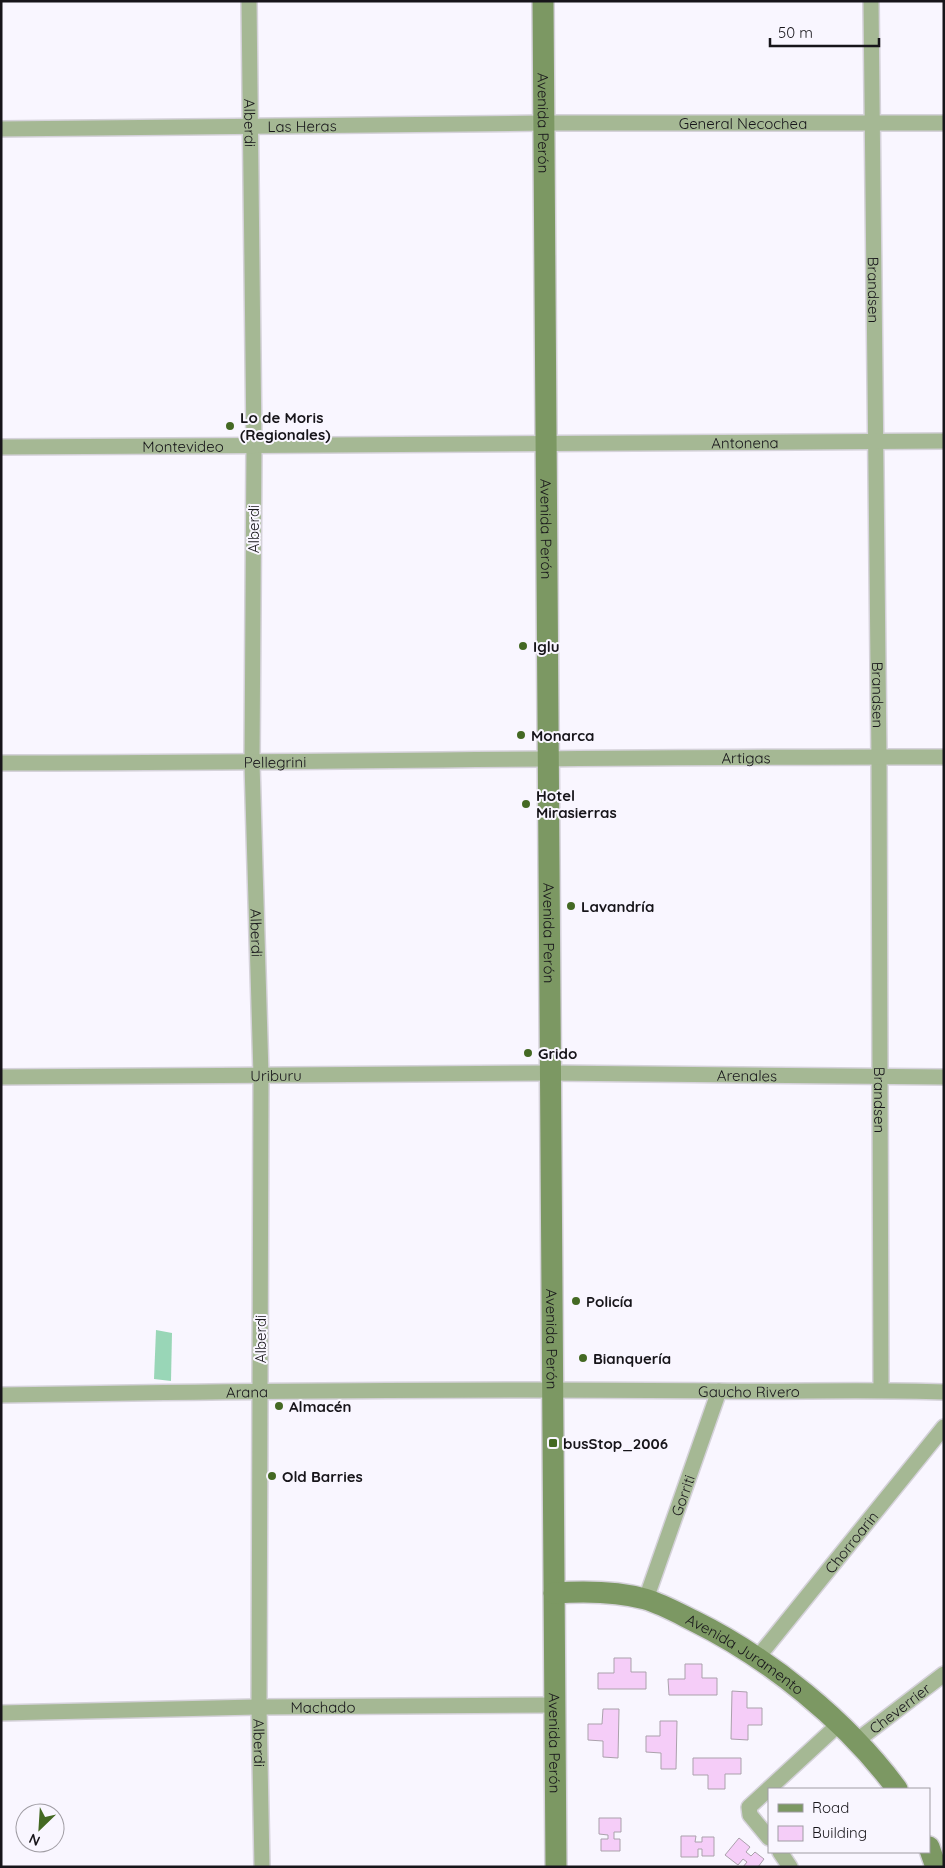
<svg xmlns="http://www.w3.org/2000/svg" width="945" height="1868" viewBox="0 0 945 1868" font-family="Quicksand,sans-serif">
<rect width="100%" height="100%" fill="#f9f6ff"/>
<path fill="#99d6b7" d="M156 1330 172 1333 171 1381 154 1379Z"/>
<path fill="#f5cdf8" stroke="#aba1ac" d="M614 1658H631V1672H646V1689H598V1673H614Z
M685 1664H702V1678H717V1695H669L668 1679H685Z
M732 1691 747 1692V1708H762V1725H748V1740L731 1739Z
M603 1709H619L618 1758 603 1757V1741L588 1740V1724H602Z
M660 1721H677L676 1769H661V1753L646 1752V1736H660Z
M693 1758H741V1774H725V1789H708V1775H693Z
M599 1818H621V1832H614V1839H620V1851H601V1839H608V1835L599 1834Z
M681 1836H696L695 1842H702V1837H714V1856H702V1849H698V1857H681Z
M739 1838 750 1847 746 1852 751 1856 755 1852 764 1859 758 1867H743L747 1862 743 1859 738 1865 725 1855Z"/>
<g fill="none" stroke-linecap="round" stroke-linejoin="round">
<g stroke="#d5d2da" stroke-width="18">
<g id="street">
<path id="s1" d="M249 1 254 445 252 763 261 1075 259 1707 262 1867"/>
<path id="s2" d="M871 1 879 757 881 1389"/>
<path id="s3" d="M1 129 544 123H944"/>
<path id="s4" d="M1 447 944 441"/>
<path id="s5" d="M1 763C315 763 630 756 944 757"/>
<path id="s6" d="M1 1077 551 1073 944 1077"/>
<path id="s7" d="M1 1395C240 1391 478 1388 716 1391 792 1392 868 1389 944 1392"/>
<path id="s8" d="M646 1599 719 1391"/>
<path id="s9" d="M758 1657 944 1427"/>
<path id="s10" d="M1 1713 259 1707 555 1705"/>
<path id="s11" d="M855 1742 944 1674"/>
<path d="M769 1838 750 1815 749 1807 838 1725"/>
<path d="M780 1852 790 1867"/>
</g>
</g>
<g stroke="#d5d2da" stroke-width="24">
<g id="secondary">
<path id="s12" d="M543 1 556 1867"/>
<path id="s13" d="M554 1593C584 1591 616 1591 645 1599 662 1604 678 1613 694 1621 769 1658 847 1721 897 1789"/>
<path d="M929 1847 936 1867"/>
</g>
</g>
<use href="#street" stroke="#a5b894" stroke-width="15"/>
<use href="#secondary" stroke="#7c9863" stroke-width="21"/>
</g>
<g fill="#446923" stroke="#f9f6ff" stroke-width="2">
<circle cx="230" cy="426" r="5"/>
<circle cx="523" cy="646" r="5"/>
<circle cx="521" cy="735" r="5"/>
<circle cx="526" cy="804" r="5"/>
<circle cx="571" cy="906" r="5"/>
<circle cx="528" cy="1053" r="5"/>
<circle cx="576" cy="1301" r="5"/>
<circle cx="583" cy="1358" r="5"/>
<circle cx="279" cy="1406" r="5"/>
<rect x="548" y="1438" width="10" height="10" rx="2.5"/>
<circle cx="272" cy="1476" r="5"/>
</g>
<g text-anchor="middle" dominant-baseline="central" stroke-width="4" stroke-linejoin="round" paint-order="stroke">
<g font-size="15" fill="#17151a" stroke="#f9f6ff">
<text stroke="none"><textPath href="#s3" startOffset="742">General Necochea</textPath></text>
<text stroke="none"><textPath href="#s1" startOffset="122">Alberdi</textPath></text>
<text stroke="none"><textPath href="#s12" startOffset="122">Avenida Perón</textPath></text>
<text stroke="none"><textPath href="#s3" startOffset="301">Las Heras</textPath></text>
<text stroke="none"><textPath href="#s2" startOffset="289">Brandsen</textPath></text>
<text stroke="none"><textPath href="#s4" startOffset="744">Antonena</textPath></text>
<text stroke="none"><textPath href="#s4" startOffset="182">Montevideo</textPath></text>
<text transform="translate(253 529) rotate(-90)">Alberdi</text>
<text stroke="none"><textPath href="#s12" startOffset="528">Avenida Perón</textPath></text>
<text stroke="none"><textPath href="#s2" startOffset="694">Brandsen</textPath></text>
<text stroke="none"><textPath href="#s5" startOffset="745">Artigas</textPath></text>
<text stroke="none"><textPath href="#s5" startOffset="274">Pellegrini</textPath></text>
<text stroke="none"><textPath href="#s1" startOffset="932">Alberdi</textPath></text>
<text stroke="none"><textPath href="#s12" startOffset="932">Avenida Perón</textPath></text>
<text stroke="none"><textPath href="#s6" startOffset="275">Uriburu</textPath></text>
<text stroke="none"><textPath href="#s6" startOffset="746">Arenales</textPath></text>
<text stroke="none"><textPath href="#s2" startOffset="1099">Brandsen</textPath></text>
<text transform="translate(260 1339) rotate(-90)">Alberdi</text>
<text stroke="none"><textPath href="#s12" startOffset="1338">Avenida Perón</textPath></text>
<text stroke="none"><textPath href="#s7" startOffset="748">Gaucho Rivero</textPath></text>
<text stroke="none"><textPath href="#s7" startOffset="246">Arana</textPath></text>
<text stroke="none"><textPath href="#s8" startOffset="110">Gorriti</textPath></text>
<text stroke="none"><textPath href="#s9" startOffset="148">Chorroarin</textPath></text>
<text stroke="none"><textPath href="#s13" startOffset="206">Avenida Juramento</textPath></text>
<text stroke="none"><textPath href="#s10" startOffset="322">Machado</textPath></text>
<text stroke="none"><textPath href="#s11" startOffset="56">Cheverrier</textPath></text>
<text stroke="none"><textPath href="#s1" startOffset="1742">Alberdi</textPath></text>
<text stroke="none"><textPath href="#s12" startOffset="1742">Avenida Perón</textPath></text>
</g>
<g font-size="15" font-weight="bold" fill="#17151a" stroke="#f9f6ff" text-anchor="start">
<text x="240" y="417">Lo de Moris<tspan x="240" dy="17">(Regionales)</tspan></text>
<text x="533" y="646">Iglu</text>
<text x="531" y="735">Monarca</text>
<text x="536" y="795">Hotel<tspan x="536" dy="17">Mirasierras</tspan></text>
<text x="581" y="906">Lavandría</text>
<text x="538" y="1053">Grido</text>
<text x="586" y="1301">Policía</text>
<text x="593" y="1358">Bianquería</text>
<text x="289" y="1406">Almacén</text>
<text x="563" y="1443">busStop_2006</text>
<text x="282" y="1476">Old Barries</text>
</g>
</g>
<rect width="945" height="1868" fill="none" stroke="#17151a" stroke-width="5"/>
<rect x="768" y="1788" width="162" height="65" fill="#f9f6ff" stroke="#9f9ca3"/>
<rect x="778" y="1804" width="25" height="8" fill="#7c9863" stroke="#9f9ca3"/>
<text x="812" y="1813" font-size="15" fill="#17151a">Road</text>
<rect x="778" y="1826" width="25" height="15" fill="#f5cdf8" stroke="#9f9ca3"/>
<text x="812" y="1838" font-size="15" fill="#17151a">Building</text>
<g transform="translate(40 1828) rotate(205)"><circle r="24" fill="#f9f6ff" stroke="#9f9ca3"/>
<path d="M0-4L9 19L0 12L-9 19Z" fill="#446923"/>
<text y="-8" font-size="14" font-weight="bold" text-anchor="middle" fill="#17151a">N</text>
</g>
<path d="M770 38v8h109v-8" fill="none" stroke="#17151a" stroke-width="2.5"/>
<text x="778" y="38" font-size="15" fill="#17151a" stroke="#f9f6ff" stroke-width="4" paint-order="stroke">50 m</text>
</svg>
